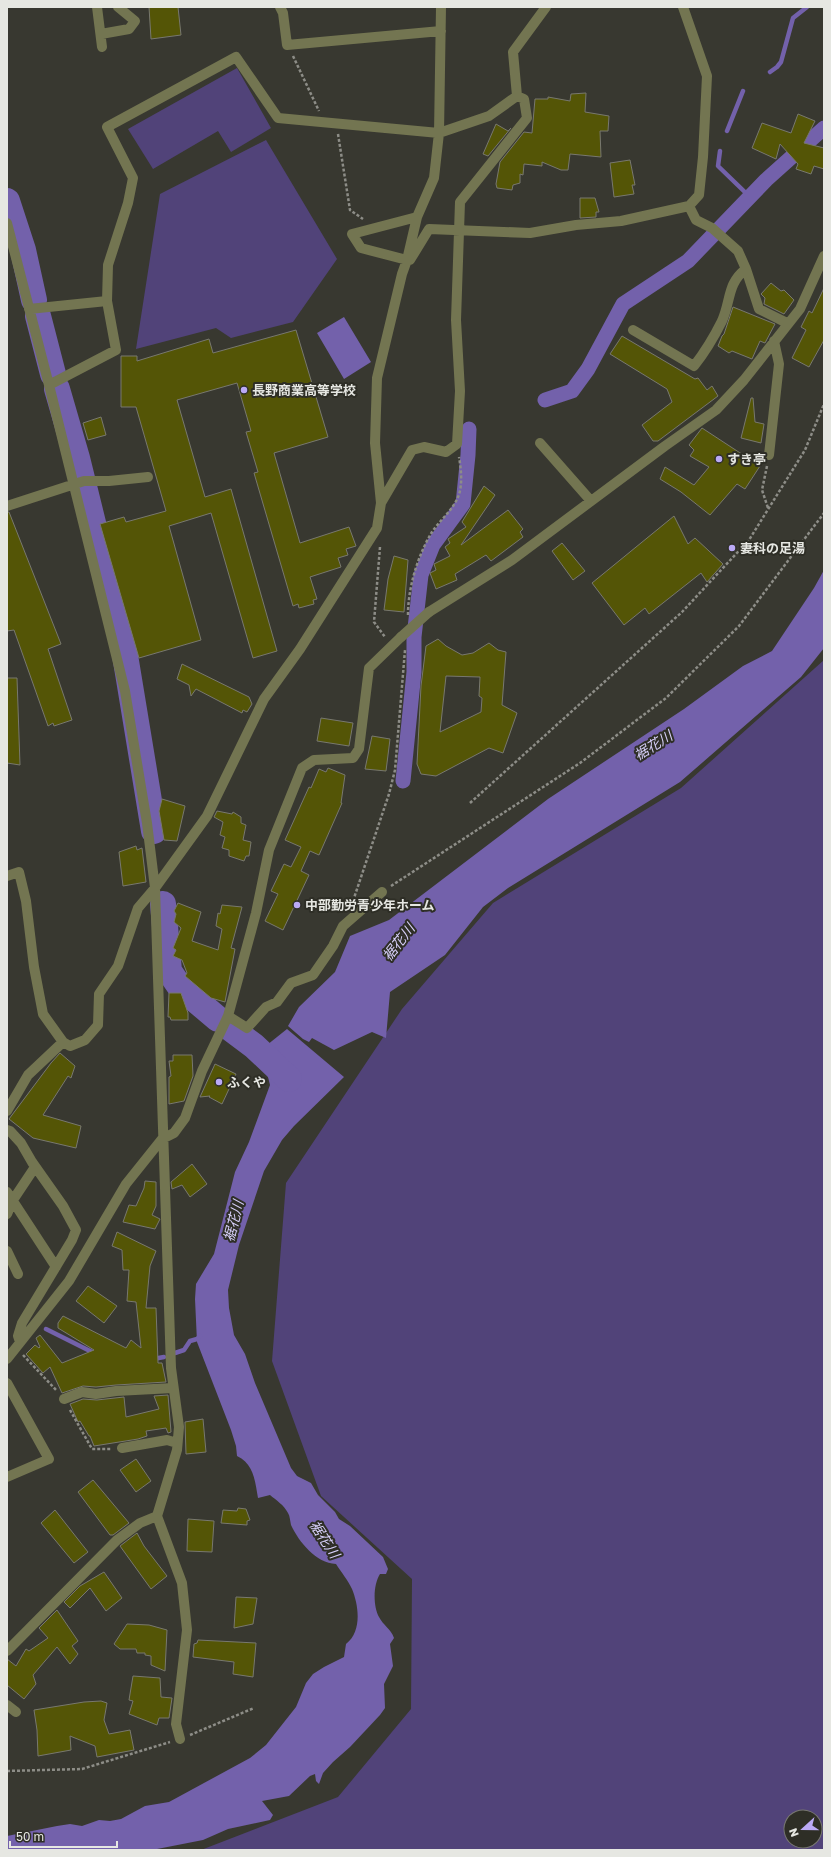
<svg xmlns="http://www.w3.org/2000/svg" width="831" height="1857" viewBox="0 0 831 1857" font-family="'Golos Text','Noto Sans JP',sans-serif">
<rect width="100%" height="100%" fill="#383830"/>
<path fill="#514379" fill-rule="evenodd" d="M237 68 271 128 231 152 218 131 153 169 128 129Z
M266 140 337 259 293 322 231 338 216 328 136 349 160 194Z
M824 660V1850H201L338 1797 411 1709 412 1579 321 1496 272 1361 286 1183 402 1009 493 903 681 788ZM791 1817H815V1841H791Z"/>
<path fill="#7361ab" d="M344 317 371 362 344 379 317 333Z
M824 570V648L801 677 680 782 508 888 483 907 445 955 390 992 386 1038 372 1032 334 1050 312 1038 309 1042 303 1039 288 1026 299 1007 335 972 350 936 389 920 548 799 684 709 743 666 772 651 814 588Z
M287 1029 344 1077 294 1126 282 1140 264 1171 239 1245 228 1290 229 1308 234 1335 245 1354 255 1383 291 1468 297 1476 311 1483 318 1495 335 1512 339 1519 350 1526 383 1557 388 1569 386 1574H380C373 1585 373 1606 379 1617 383 1625 391 1629 394 1638L390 1644 393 1666 384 1684 385 1708 380 1715 350 1747 333 1762 323 1773 319 1784 316 1781 315 1774 310 1776 289 1796 262 1801 273 1815 270 1820 228 1829 203 1840 152 1850H7V1836L57 1826 70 1824 82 1826 99 1820 110 1821 121 1819 145 1806 169 1802 250 1758 266 1745 296 1707 306 1683 313 1674 324 1667 344 1657 346 1644C362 1632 359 1606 352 1589 348 1580 341 1572 336 1564 316 1563 299 1542 291 1525 290 1521 290 1516 288 1513 284 1505 276 1500 270 1495L258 1498C255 1481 254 1464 237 1456L236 1446 231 1430 197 1342 195 1299 196 1284 214 1254 235 1172 249 1142 270 1085 267 1073 262 1060 267 1045Z"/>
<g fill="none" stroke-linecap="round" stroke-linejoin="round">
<path stroke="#7361ab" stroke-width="4.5" d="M770 72 777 67 781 62 793 18 807 7
M727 131 743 91
M720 151 718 166 750 197
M46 1329 94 1353
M175 1353 184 1350 190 1341 197 1339 200 1336
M153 1359 164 1357"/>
<path stroke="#7361ab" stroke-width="15" d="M545 400 572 391 588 369 623 304 688 261 766 180 824 128
M403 781 414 672V637L421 575 433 545 463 504 468 455 469 429"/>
<path stroke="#7361ab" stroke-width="26" d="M7 201 23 250 34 300
M38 316 53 374
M57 389 77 458 124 649 154 831
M163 904 169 971 180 987 218 1019
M230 1028 254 1046 289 1079"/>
</g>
<path fill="#545506" stroke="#78786f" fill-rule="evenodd" d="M149 7H178L181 35 151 39Z
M586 93 585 112 609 116 608 131H600L601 157 570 154 568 170H561L542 162V166L524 164 523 175 520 174V183L513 185 512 190 497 188 496 184 500 162 524 132 532 133 535 99H548V97L570 101 571 94Z
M798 114 815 121 804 143 824 148V169L814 166 811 174 796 169 798 164 780 144 776 159 752 148 762 123 791 133Z
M496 124 508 131 511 128 488 156 483 154Z
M630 160 635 185H632L634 194 614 197 610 163Z
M580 198H595L599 212H596V217L580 218Z
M771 283 781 291 784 290 794 300 784 314 764 304 765 298 761 294Z
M824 288V340L809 367 792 358 806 330 801 327 809 311 812 313Z
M733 307 775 324 765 343 760 341 752 359 732 351 729 353 718 346 722 336 724 334Z
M296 330 328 437 274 453 300 543 349 527 356 546 346 549 348 555 338 558 341 567 310 577 317 599 313 600 314 604 299 608 298 604 293 606 254 473 258 472 246 432 251 431 237 383 177 400 205 497 231 489 277 651 253 658 211 513 169 526 201 640 139 658 100 524 124 517 126 522 166 511 136 407H121V356H137V361L209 339 213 353Z
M622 336 695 379 698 378 707 390 712 386 718 396 658 441H653L642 425 672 402 667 389 610 354Z
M751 398H753L755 422 764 424 761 443 741 438Z
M101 417 106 435 88 440 83 423Z
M702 428 760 466 745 489 737 484 710 515 681 492 660 479 665 467 694 485 709 467 690 456 694 450 689 445Z
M484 486 495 495 461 545 508 510 523 529 520 532 523 537 491 561 486 555 455 574 457 580 436 589 430 573 436 570 434 564 450 556 445 547 450 543 448 539 466 527 462 522Z
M7 512H9L61 644 48 649 72 720 54 726 53 723 48 726 14 630 7 631Z
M674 516 688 544 695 538 723 564 707 582 701 573 649 614 645 608 624 625 592 583Z
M562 543 585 571 573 580 552 551Z
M394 556 408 560 404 612 384 610 388 579Z
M438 639 446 646 462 655 473 653 489 643 498 650 506 652 502 705 517 713 503 753 489 748 436 776 421 774 417 764 421 686 426 646ZM446 676 480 677 479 696 482 698 481 712 440 732Z
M182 664 249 697 252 704 247 712 243 710 242 713 196 689 191 696 189 685 177 679Z
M7 678H17L20 765 7 763Z
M321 718 353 723 349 746 317 741Z
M372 736 390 739 386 771 365 769Z
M328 768 345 775 341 803H342L319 855 310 851 301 871 309 875 283 930 265 921 278 894 271 891 284 864 291 867 301 847 285 840 309 787 311 788 319 769 326 772Z
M162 799 185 806 177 841 164 840 159 811Z
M217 811 232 814 233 812 241 817V823L246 825 243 840 251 842 249 856H246L244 861 229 856V850L222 848 225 837 220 835 223 822 214 817Z
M136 846 137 850 142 848 146 882 123 886 119 852Z
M178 903 201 912 192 941 218 950 222 929 216 926 218 913 220 914 222 905 242 907 231 948 235 949 225 1002 211 998 185 976 187 973 182 960 173 956 176 950 173 948 181 928 174 922 176 914 174 911Z
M169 993H181L188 1013V1020H171L170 1017H168Z
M60 1053 75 1066 71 1078 68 1076 43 1115 81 1126 76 1148 33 1138 9 1119 51 1063Z
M173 1055H192L193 1076 184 1101 169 1104V1077L171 1076 169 1061H173Z
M215 1064 236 1074 222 1104 209 1097 210 1096 200 1097Z
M192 1164 207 1184 190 1197 182 1185 172 1189 171 1182Z
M145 1181 156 1182V1206L152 1215 160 1219 155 1229 123 1222 129 1205 136 1206 144 1188Z
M117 1232 156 1251 150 1266 146 1308H156L158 1363H162L166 1382 116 1385 96 1387 83 1386 62 1393 50 1367 43 1373 26 1354 35 1345 39 1348 40 1347 36 1338 40 1335 62 1363 94 1350 58 1328V1323L63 1316 126 1348 131 1340 141 1348 136 1302 127 1301 129 1270H123L122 1250 112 1246Z
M88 1286 117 1306 104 1323 76 1301Z
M168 1395 171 1432 168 1433 166 1428 146 1431 147 1436 138 1439 94 1446 90 1436H89L80 1421 78 1422 70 1404 83 1399 97 1400 124 1397 126 1417 159 1409 154 1396Z
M203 1419 206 1452 186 1454 185 1422Z
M136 1459 151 1481 136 1492 120 1470Z
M93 1480 129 1523 113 1535H110L78 1492Z
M238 1508 246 1509 250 1520 247 1521V1525L221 1523 223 1510 237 1511Z
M55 1510 88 1552 74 1563 41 1523Z
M188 1519 214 1521 212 1552 187 1551Z
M137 1533 144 1546 167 1576 151 1589 120 1546Z
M104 1572 122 1598 106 1611 90 1588 70 1608 64 1602 80 1586Z
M236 1597 257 1598 253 1624 234 1628Z
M57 1610 78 1641 72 1646 78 1654 70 1664 57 1647 33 1675 36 1684 24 1699 7 1685V1659L16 1666 26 1649 29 1651 48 1638 39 1628Z
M127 1624 149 1625 167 1630 165 1671 151 1665V1656L145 1655V1653H137L136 1649H120L114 1644Z
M198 1640 256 1643 253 1677 233 1674 234 1662 193 1657 194 1644 197 1643Z
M133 1676 160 1678 161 1697 172 1698 169 1718H159L157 1725 129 1714 133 1701 129 1700Z
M101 1701 107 1703 104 1720 109 1734 130 1730 134 1750 97 1757 95 1746 70 1736 71 1750 38 1756 37 1730 34 1710 84 1702Z"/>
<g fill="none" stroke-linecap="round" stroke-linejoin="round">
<path stroke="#8d8d87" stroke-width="2.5" stroke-dasharray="3 2" stroke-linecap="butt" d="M293 56 319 111
M338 134 350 210 363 219
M767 466 762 490 768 508
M380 547 374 622 385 637
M408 615C408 587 418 555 432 532 440 520 453 510 458 497 463 486 461 468 459 457
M470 803 682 612 749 540 805 450 824 404
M391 886 580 763 666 698 739 626 824 513
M353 901 389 794 395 770 405 650
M23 1355 57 1391
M70 1410 92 1449H112
M190 1735 254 1708
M7 1771 82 1769 170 1742"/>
<path stroke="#737551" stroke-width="10" d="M97 7 102 47
M280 7 283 13 287 45 441 31
M101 34 129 29 135 21 118 7
M689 206 696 220 712 228 738 251 746 269 759 309 787 323
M7 223 49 385 125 691 147 823 155 888 171 1368 179 1427 177 1450 157 1516 182 1583 187 1630 176 1724 180 1739
M407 260 361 248 352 234 417 217
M410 260 429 229 530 233 576 225 621 221 689 206 699 195 703 157 707 76 683 7
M29 309 107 301
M633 330 694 366C705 352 714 337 722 321 731 301 727 283 746 269
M49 385 116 350 107 301 108 265 128 203 133 178 107 127 236 57 278 118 439 133 489 116 517 96 513 52 546 7
M540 443 591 501
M769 455 779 364 774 341
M381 503 412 450 424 447 446 452 457 444 460 391 456 320 460 202 527 118 524 99 517 96
M7 506 84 481H109L148 477
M429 612 512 560 665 446 716 410 744 380 800 309 824 256
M7 876 19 872 26 901 34 967 43 1014 63 1042
M228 1016 247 1028 266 1007 277 1002 291 983 313 975 333 946 343 926 382 892
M7 1111 28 1075 63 1042 70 1046 85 1040 98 1025 99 994 118 966 138 908 155 888 207 816 264 699 300 649 377 528 381 503 375 443 377 378 402 274 407 260 417 217 434 178 439 133 441 7
M7 1130 10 1131 21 1143 32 1162 63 1206 76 1230 72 1240 22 1323 18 1336 20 1342
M7 1192 56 1267
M7 1214 13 1200 35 1167
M7 1251 18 1274
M7 1359 69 1281 126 1184 162 1139 174 1133 185 1118 202 1071 228 1016 256 913 269 850 302 768 314 760 353 758 359 749 369 668 401 637
M7 1383 49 1459 7 1477
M64 1399 82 1392 96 1394 116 1391 173 1388
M122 1448 167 1440 177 1443
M7 1651 117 1540 140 1523 157 1516
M7 1705 16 1712"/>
<path stroke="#737551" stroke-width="10" d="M401 637 429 612"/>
</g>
<g fill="#bbaaf6" stroke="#2e2e26" stroke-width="1.5">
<circle cx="244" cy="390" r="4"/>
<circle cx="719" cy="459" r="4"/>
<circle cx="732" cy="548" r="4"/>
<circle cx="297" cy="905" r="4"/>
<circle cx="219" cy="1082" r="4"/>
</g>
<g text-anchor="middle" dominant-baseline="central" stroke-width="4" stroke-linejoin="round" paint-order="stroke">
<g font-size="13" font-weight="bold" fill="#e6e7e2" stroke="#2e2e26" text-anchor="start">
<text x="252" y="390">長野商業高等学校</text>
<text x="727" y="459">すき亭</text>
<text x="740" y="548">妻科の足湯</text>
<text x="305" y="905">中部勤労青少年ホーム</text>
<text x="227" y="1082">ふくや</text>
</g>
<g font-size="14" font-style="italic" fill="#d7d0fa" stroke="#2e2e26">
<text transform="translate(653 745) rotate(-32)">裾花川</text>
<text transform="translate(398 942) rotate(-52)">裾花川</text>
<text transform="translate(233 1221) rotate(-76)">裾花川</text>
<text transform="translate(325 1539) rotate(57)">裾花川</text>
</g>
</g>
<rect width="831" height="1857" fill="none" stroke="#e6e7e2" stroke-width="16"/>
<g transform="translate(803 1829) rotate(249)"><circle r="19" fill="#2e2e26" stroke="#787871"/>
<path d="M0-3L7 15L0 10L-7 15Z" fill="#bbaaf6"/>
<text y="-6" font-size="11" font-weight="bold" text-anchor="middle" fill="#e6e7e2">N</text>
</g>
<path d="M10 1841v6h107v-6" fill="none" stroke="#e6e7e2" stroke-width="2"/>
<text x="16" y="1841" font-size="12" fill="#e6e7e2" stroke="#2e2e26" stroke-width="3" paint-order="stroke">50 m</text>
</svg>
